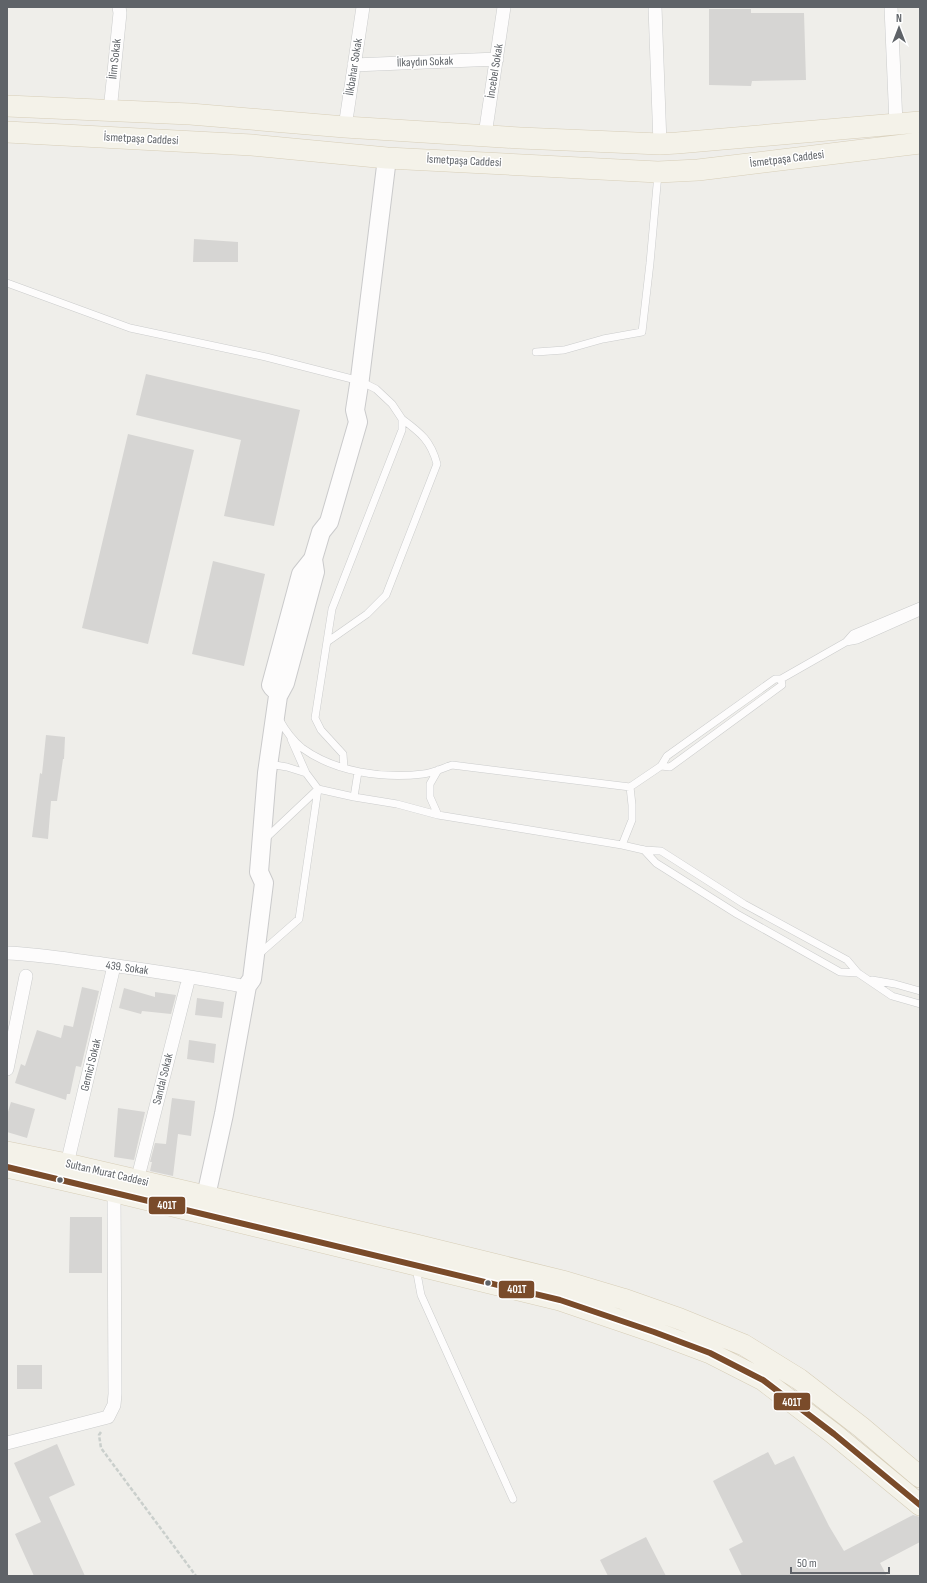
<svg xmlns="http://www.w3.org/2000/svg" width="927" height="1583" viewBox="0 0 927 1583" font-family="'Sofia Sans Condensed',sans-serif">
<rect width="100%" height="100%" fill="#efeeea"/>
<path fill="#d6d5d3" d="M709 9H751V13H804L806 80 752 81 751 86 709 85Z
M194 239 238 242V262H193Z
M146 374 300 410 274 526 224 516 241 440 136 415Z
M128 434 194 450 148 644 82 628Z
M213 561 265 574 244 666 192 654Z
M46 735 65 737 64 759H63L57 801H51L48 839 32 837 40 773 42 774Z
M82 987 99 991 81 1067 76 1066 70 1094H67L66 1100 15 1083 21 1064 25 1066 37 1030 61 1038 64 1025 73 1027Z
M124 988 155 997V992L176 995 171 1014 142 1011 141 1014 119 1008Z
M197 998 224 1002 222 1018 195 1015Z
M189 1040 216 1044 214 1063 187 1059Z
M172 1098 195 1101 191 1136 178 1134 173 1176 150 1171 152 1162H150L155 1143 166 1144Z
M11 1102 35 1109 27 1138 7 1132V1115Z
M118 1108 145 1112 134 1160 114 1157Z
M70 1217H102V1273H69Z
M17 1365H42V1389H17Z
M57 1444 75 1485 49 1497 85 1576H34L15 1534 41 1522 14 1463Z
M768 1452 775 1465 794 1456 829 1526 844 1551 913 1515 920 1517V1542L880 1563 887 1576H742L729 1549 743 1542 713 1481Z
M646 1537 666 1576H608L600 1560Z"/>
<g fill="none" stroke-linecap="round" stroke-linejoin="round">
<g stroke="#cbcccc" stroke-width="8">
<path id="service" d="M7 283 130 328 266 357 360 381 376 389 392 404 402 419V430L332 609 315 718 321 730 343 754 344 768
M536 352 564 350 603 339 642 332 650 263 658 174
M327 642 367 614 386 595 437 464C431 441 421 433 402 419
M846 642 857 640 920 612
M279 719C285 730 292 740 302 748 335 772 383 779 423 774 433 773 443 768 452 765L630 787 661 766 667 756 775 679H781L846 642 853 634 920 606
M269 764 287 767 306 773
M661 766 670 767 782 685 781 679
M438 770 430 784V797L438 815 622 845
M630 787 632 805V820L622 845 644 850 661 851 744 904 847 960 858 973 892 996 920 1004
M354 797 397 804 438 815
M265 839 318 789 354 797 358 772
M644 850 656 863 737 914 840 972 858 973
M259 954 299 919 318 789 306 773 291 739
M872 980 895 984 920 991
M416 1268 421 1295 513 1499"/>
</g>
<g stroke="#cbcccc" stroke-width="14">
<path id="minor" d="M655 7 660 144
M891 7 896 124
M354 65 497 59
M110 111 120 13 119 7
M345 127 363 7
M485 135 504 7
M7 953C37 954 66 959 96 963 146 970 197 977 247 987
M7 1069 26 976
M67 1164 114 966
M137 1181 189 977
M7 1443 108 1417 114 1405 115 1394 114 1192"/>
</g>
<g stroke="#cacacb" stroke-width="20">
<path id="secondary" d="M273 688 271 685 301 574 313 559 321 532 329 522 358 422 355 410 360 378 387 158
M206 1196 224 1114 247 986 252 979 264 883 259 872 267 773 278 696 285 683 315 572 313 559"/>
</g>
<g stroke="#d7ceb8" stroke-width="22">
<path id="primary" d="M7 106 190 114 345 127 520 138 660 144 677 143 920 122
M7 132 252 145 387 158 658 172 698 170 920 143
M7 1152 67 1164 416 1245 566 1282 623 1299 680 1319 744 1345 799 1379 861 1427 920 1477
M7 1167 99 1188 560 1300 654 1332 710 1353 763 1380 834 1434 920 1505"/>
</g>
<path stroke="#cacfcc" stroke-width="2.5" stroke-dasharray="4 2" stroke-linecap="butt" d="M101 1432 99 1435 101 1448 196 1576"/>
<use href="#service" stroke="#fdfcfc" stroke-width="7"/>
<use href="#minor" stroke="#fdfcfc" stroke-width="13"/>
<use href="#secondary" stroke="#fdfcfc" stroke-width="18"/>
<use href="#primary" stroke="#f4f2e9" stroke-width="21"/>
<g stroke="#fff" stroke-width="9">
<path id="bus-1" d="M7 1167 560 1300 654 1332 710 1353 763 1380 834 1434 920 1505"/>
</g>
<use href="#bus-1" stroke="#7a4b2a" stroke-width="6"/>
</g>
<g fill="#5f6368" stroke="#fff" stroke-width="1.5">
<circle cx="60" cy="1180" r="3.5"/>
<circle cx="488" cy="1283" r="3.5"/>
</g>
<g text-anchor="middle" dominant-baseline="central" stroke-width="3" stroke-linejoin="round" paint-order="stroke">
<g font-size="12" fill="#5f6368" stroke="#fff">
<text transform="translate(115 59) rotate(-84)">İlim Sokak</text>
<text transform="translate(425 62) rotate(-2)">İlkaydın Sokak</text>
<text transform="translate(354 67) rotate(-81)">İlkbahar Sokak</text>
<text transform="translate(495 71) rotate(-81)">İncebel Sokak</text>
<text transform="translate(141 139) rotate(3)">İsmetpaşa Caddesi</text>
<text transform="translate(787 159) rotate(-7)">İsmetpaşa Caddesi</text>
<text transform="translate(464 161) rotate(3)">İsmetpaşa Caddesi</text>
<text transform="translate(127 968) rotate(8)">439. Sokak</text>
<text transform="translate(91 1065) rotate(-76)">Gemici Sokak</text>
<text transform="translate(163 1079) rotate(-76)">Sandal Sokak</text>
<text transform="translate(107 1173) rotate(13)">Sultan Murat Caddesi</text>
</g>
</g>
<g stroke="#fff" stroke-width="1.5">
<rect x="148" y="1196" width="38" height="19" rx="4" fill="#7a4b2a"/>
<rect x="498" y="1280" width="37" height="19" rx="4" fill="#7a4b2a"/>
<rect x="773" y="1392" width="38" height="19" rx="4" fill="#7a4b2a"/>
</g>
<g font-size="11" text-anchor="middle" font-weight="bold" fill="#fff">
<text x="167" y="1209">401T</text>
<text x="517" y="1293">401T</text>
<text x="792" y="1406">401T</text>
</g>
<rect width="927" height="1583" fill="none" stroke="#5f6368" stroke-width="16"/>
<g transform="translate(899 28)" stroke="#ffffff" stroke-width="3" paint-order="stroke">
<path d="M0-3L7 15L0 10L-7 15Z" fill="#5f6368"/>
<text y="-6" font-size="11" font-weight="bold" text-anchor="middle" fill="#5f6368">N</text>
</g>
<path d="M791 1567v6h98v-6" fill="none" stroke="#5f6368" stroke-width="2"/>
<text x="797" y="1567" font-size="12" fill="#5f6368" stroke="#ffffff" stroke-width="3" paint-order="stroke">50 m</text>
</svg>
